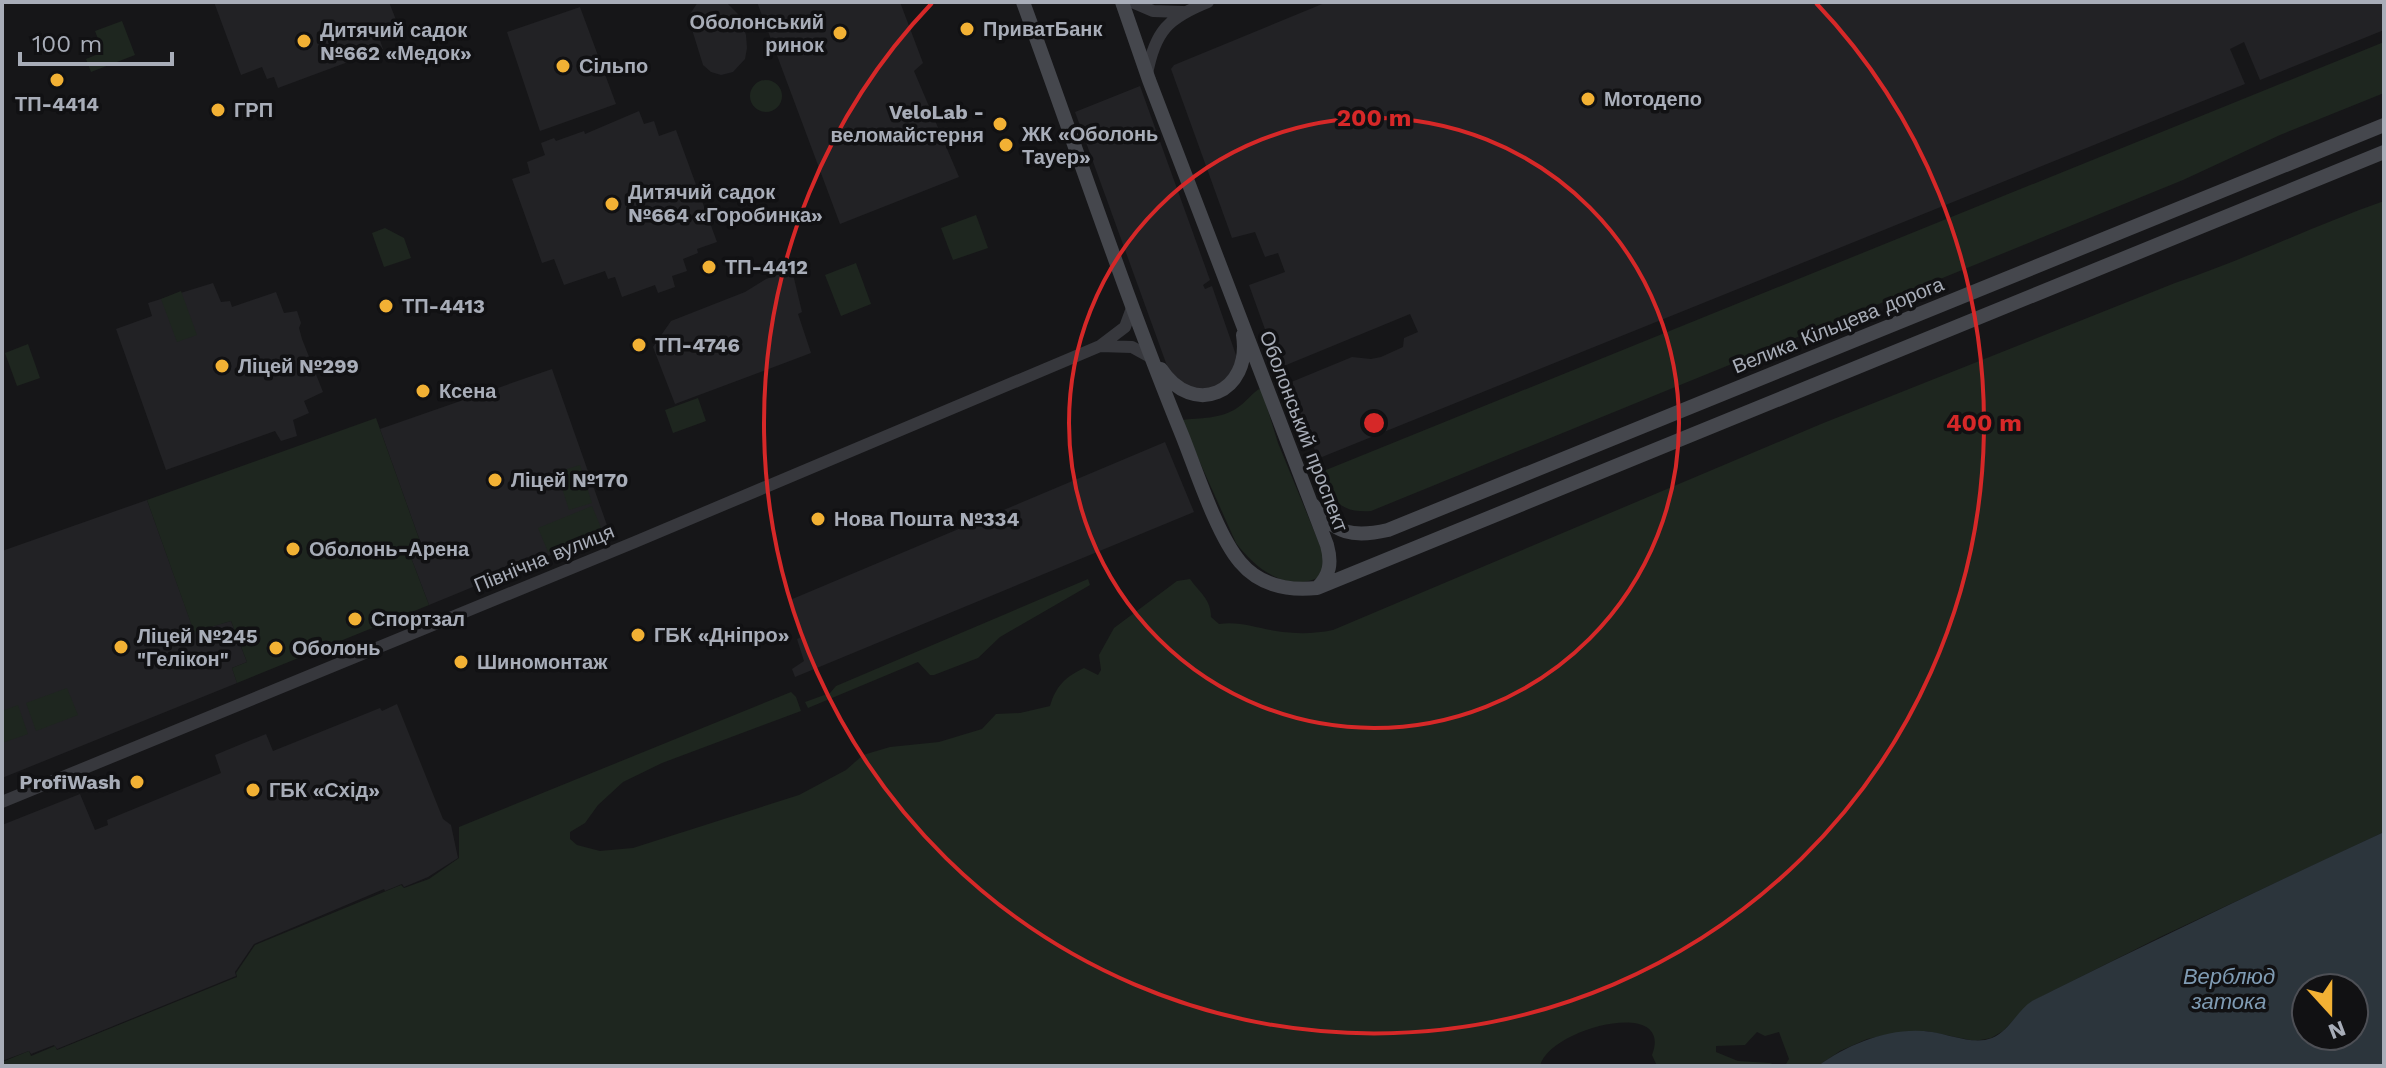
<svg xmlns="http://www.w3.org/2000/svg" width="2386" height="1068" viewBox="0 0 2386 1068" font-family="'Work Sans',sans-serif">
<rect width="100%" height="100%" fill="#161618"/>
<path fill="#222225" d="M214 2H389L398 25 377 32 383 49 278 88 274 77 267 79 262 67 241 75Z
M698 2H726L740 16 746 35 747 48 745 59 733 72 721 75 711 72 703 65 690 23V14Z
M757 2H900L923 63 914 71 959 177 840 224Z
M1327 2H2384V30L2260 80 2244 42 2230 49 2245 84 1322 457 1316 453 1289 383 1352 357 1371 359 1381 357 1403 347 1404 338 1418 332 1410 314 1279 368 1249 285 1285 272 1278 253 1265 257 1255 232 1232 238 1171 69 1174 65Z
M580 7 616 104 540 131 507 32Z
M1140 86 1210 280 1203 285 1205 289 1212 286 1237 358 1236 367 1220 386 1195 392 1170 374 1075 112Z
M639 111 644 124 654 121 659 136 676 130 717 242 697 249 698 253 683 259 687 271 672 276 675 287 658 293 655 285 622 297 615 277 608 279 605 271 564 285 554 259 542 263 512 179 530 173 527 162 545 155 541 143 554 138 556 141 584 131 585 134Z
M792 270 802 312 798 314 811 353 675 404 653 347 671 321 745 292 766 279Z
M213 283 221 302 230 301 232 307 276 292 284 313 297 311 301 323 299 328 302 339 323 392 304 401 309 413 293 420 297 436 281 441 275 431 166 470 116 329 152 316 148 303Z
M552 369 609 531 429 605 410 555 421 551 422 547 380 429Z
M1165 442 1194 512 795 677 792 669 804 661 797 639 804 636 790 600Z
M147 500 194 631 231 621 247 662 232 668 237 683 2 778V551Z
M397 704 443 819 451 825 458 858 428 877 404 887 402 884 385 891 384 889 254 944 235 972 236 976 57 1049 54 1045 31 1054 29 1051 2 1061V825L80 794 95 830 108 825 107 820 221 773 215 755 266 734 273 751 380 708 382 711Z"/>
<path fill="#1e261f" d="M122 21 135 55 91 72 86 59 103 52 95 31Z
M2384 42V93L2280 135 2183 180 1371 511C1337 513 1334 499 1321 472Z
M750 96a16 16 0 1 1 32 0a16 16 0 1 1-32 0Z
M2384 201V832L2160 937 2031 1002 2003 1031 1991 1038 1975 1041 1926 1031 1891 1034 1867 1039 1840 1051 1818 1066H1781L1786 1064 1789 1059 1779 1032 1765 1036 1757 1032 1745 1045 1716 1046V1052L1738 1061 1770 1063 1777 1066H1657L1652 1055C1675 996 1549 1028 1540 1066H2V1062L29 1051 31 1056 55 1046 57 1050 237 977 236 973 255 945 401 885 404 888 429 879 459 858V827L791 692 796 697 801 711 662 763 623 782 598 805 585 823 570 832V839L577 845 600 851 633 848 799 795 846 770 863 755 890 747 939 742 982 729 996 714 1020 713 1050 706C1056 686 1065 677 1084 668L1098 675 1101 670 1099 655 1114 628 1177 581 1190 579C1199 592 1211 599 1211 617L1219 624C1240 621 1256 628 1276 631 1295 634 1314 634 1333 630L1821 424 2175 283C2246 259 2313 226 2384 201Z
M976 215 988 248 953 260 941 228Z
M385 228 404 238 411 258 384 267 372 233Z
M856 263 871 304 841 316 825 275Z
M181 291 197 335 177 342 161 299Z
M28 344 40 378 17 386 5 353Z
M1261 388 1278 443 1326 560 1318 578C1285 592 1255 568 1236 543L1181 420C1200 418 1221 419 1237 408 1247 402 1251 393 1261 388Z
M698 398 706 421 673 433 665 410Z
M376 418 422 547V551L410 555 429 605 237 683 232 668 247 662 231 621 194 632 147 500Z
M580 465 592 503 569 510 557 472Z
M592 506 602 530 548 552 538 528Z
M1088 579 1090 585 1000 637 978 658 934 675H930L918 662 808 708 805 702 830 693 836 686Z
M67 688 78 715 36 731 26 703Z
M18 705 28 734 2 743V711Z"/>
<path fill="#2c353c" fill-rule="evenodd" d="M2384 832V1066H1818C1850 1043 1892 1026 1932 1032 1951 1035 1974 1045 1992 1038 2009 1031 2017 1011 2032 1001 2039 997 2047 994 2054 990 2163 936 2273 883 2384 832ZM2306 988H2354V1036H2306Z"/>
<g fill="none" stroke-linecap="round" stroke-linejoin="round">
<path stroke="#37383d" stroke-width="12" d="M1132 2 1153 11 1183 12
M1147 74C1155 31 1168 18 1208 2
M1100 346 1132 347 1152 358
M2 802 635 542 1100 346 1125 327 1132 308"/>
<path stroke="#45474d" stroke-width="14" d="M1023 2C1076 146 1124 293 1182 435 1196 470 1217 535 1240 562 1260 586 1288 591 1317 588L2384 152
M1122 2 1149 80 1327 545C1332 563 1330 575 1317 588
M1161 369C1193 418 1252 393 1243 335
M1313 505C1335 534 1353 538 1388 530L2384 125"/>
</g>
<g fill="none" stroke="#d62828" stroke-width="4">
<circle cx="1374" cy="423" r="305"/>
<path d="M1816 3A610 610 0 1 1 932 3"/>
</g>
<g fill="#f2b134" stroke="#111113" stroke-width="3">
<circle cx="967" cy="29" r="8"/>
<circle cx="840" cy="33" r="8"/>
<circle cx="304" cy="41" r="8"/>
<circle cx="563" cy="66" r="8"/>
<circle cx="57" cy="80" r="8"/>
<circle cx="1588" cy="99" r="8"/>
<circle cx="218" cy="110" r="8"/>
<circle cx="1000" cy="124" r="8"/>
<circle cx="1006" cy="145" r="8"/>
<circle cx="612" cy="204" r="8"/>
<circle cx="709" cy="267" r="8"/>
<circle cx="386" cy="306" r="8"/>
<circle cx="639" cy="345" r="8"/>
<circle cx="222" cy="366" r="8"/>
<circle cx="423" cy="391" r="8"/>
<circle cx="495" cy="480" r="8"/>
<circle cx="818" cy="519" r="8"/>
<circle cx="293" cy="549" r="8"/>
<circle cx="355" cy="619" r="8"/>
<circle cx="638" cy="635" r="8"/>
<circle cx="121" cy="647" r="8"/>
<circle cx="276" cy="648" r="8"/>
<circle cx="461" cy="662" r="8"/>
<circle cx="137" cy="782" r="8"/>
<circle cx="253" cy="790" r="8"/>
</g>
<g text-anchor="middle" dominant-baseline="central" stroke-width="7" stroke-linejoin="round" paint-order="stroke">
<g font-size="20" font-weight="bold" fill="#a8adb8" stroke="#111113" text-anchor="start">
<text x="824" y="22" text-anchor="end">Оболонський<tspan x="824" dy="23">ринок</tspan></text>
<text x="983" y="29">ПриватБанк</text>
<text x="320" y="30">Дитячий садок<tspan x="320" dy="23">№662 «Медок»</tspan></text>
<text x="579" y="66">Сільпо</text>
<text x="1604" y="99">Мотодепо</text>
<text x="57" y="104" text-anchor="middle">ТП-4414</text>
<text x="234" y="110">ГРП</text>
<text x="984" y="112" text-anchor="end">VeloLab -<tspan x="984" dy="23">веломайстерня</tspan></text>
<text x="1022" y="134">ЖК «Оболонь<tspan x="1022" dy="23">Тауер»</tspan></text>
<text x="628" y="192">Дитячий садок<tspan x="628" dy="23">№664 «Горобинка»</tspan></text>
<text x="725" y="267">ТП-4412</text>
<text x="402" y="306">ТП-4413</text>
<text x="655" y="345">ТП-4746</text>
<text x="238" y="366">Ліцей №299</text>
<text x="439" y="391">Ксена</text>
<text x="511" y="480">Ліцей №170</text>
<text x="834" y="519">Нова Пошта №334</text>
<text x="309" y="549">Оболонь-Арена</text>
<text x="371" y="619">Спортзал</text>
<text x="654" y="635">ГБК «Дніпро»</text>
<text x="137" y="636">Ліцей №245<tspan x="137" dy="23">"Гелікон"</tspan></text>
<text x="292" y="648">Оболонь</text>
<text x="477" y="662">Шиномонтаж</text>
<text x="121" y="782" text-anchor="end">ProfiWash</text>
<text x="269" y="790">ГБК «Схід»</text>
</g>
<g font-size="20" fill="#a8adb8" stroke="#111113">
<text transform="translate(1838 325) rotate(-22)">Велика Кільцева дорога</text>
<text transform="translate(1304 431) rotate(69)">Оболонський проспект</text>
<text transform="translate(544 558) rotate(-22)">Північна вулиця</text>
</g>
<g font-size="22" font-style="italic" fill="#7f9bb3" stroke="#111113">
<text x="2229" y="976">Верблюд<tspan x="2229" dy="25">затока</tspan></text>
</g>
</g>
<circle cx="1374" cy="423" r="12" fill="#d62828" stroke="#111113" stroke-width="4"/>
<g font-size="24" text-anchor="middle" font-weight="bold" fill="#d62828" stroke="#111113" stroke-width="7" stroke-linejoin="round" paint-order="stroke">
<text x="1374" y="126">200 m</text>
<text x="1984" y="431">400 m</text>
</g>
<rect width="2386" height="1068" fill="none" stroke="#a8adb8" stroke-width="8"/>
<g transform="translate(2330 1012) rotate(159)"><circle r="38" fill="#111113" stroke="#4d4f55" stroke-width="2"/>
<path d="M0-6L14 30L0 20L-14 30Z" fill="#f2b134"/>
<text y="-12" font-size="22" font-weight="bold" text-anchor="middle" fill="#a8adb8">N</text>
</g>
<path d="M20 52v12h152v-12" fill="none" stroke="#a8adb8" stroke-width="4"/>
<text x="32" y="52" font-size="24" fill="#a8adb8" stroke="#111113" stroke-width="6" paint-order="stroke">100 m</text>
</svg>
